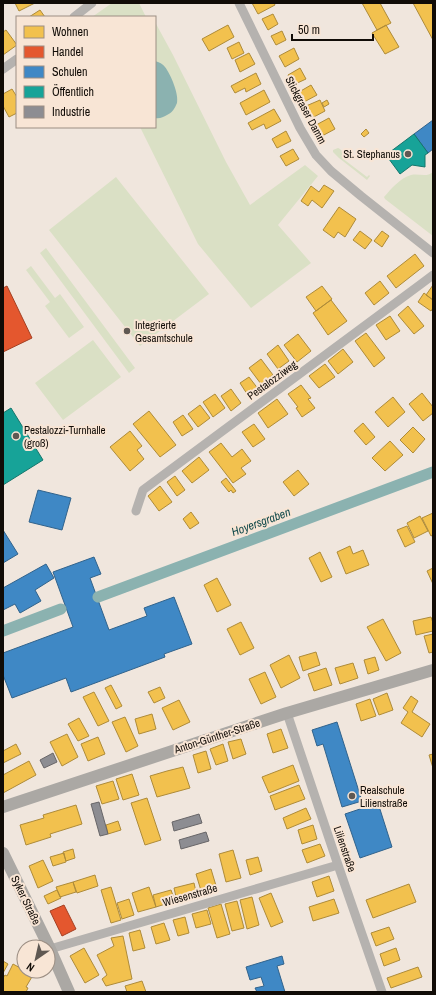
<svg xmlns="http://www.w3.org/2000/svg" width="436" height="995" viewBox="0 0 436 995" font-family="'Archivo Narrow',sans-serif">
<rect width="100%" height="100%" fill="#f0e6dd"/>
<path fill="#dae0c5" d="M112 3H139L146 17H92Z
M155 22 173 55 226 162 250 205 305 165 318 176 278 225 311 263 251 308 198 244 140 127H155Z
M338 148C343 150 342 153 342 158L367 177 369 175 370 176 367 180 339 158 333 152V150Z
M433 172V236L385 199 384 197C391 189 400 178 411 175 419 173 426 178 433 172Z
M116 177 209 294 140 346 49 230Z
M46 248 135 368 129 373 40 253Z
M31 266 55 298 60 294 84 327 69 338 45 306 50 302 26 270Z
M93 340 121 377 63 420 35 383Z"/>
<path fill="#8bb2b0" d="M155 61C159 62 163 64 165 67 171 75 179 94 177 103 175 108 172 113 167 115 163 117 160 119 155 118Z"/>
<path fill="#f2c14e" stroke="#ae8b39" d="M15 3H35L19 11Z
M252 3H274L275 5 258 14Z
M362 3H380L391 23 377 30Z
M413 3H433V40Z
M40 10 45 17H29Z
M273 14 278 24 268 30 262 19Z
M228 25 234 37 209 51 202 39Z
M386 25 399 47 385 54 372 33Z
M6 30 17 45 3 55V32Z
M282 31 286 40 276 45 271 36Z
M239 42 244 53 232 59 227 48Z
M294 48 299 59 285 67 279 56Z
M249 53 255 64 240 72 235 60Z
M300 68 306 79 293 85 288 75Z
M256 73 261 84 246 92 245 88 235 93 231 86Z
M311 85 317 95 304 102 299 92Z
M12 89 17 97V113L9 117 3 106V94Z
M264 90 270 102 246 115 240 103Z
M320 100 325 111 312 118 306 106Z
M327 100 329 104 324 107 322 103Z
M274 109 281 121 266 129 264 124 252 130 248 123Z
M329 118 335 129 322 136 316 125Z
M366 129 369 133 364 137 361 134Z
M286 131 291 141 277 148 272 139Z
M293 149 299 159 286 166 280 156Z
M324 185 334 191 322 208 312 200 308 206 301 201 311 186 319 192Z
M339 207 356 219 345 237 338 232 334 238 323 230Z
M360 231 372 240 365 249 353 240Z
M382 231 389 236 382 247 374 241Z
M415 254 424 266 396 288 387 276Z
M380 281 389 293 374 305 365 293Z
M433 285V300L426 295Z
M322 286 332 299 316 311 306 297Z
M424 293 433 300V308L431 311 418 302Z
M331 300 347 321 328 335 313 313Z
M408 306 424 326 414 334 398 315Z
M390 316 400 331 386 340 376 325Z
M366 333 385 358 374 367 355 341Z
M298 334 311 351 297 362 284 345Z
M278 345 289 361 278 369 267 354Z
M343 349 353 362 338 374 328 361Z
M261 359 273 375 261 384 249 368Z
M325 364 335 377 319 388 309 376Z
M249 377 259 390 249 397 240 383Z
M301 385 311 398 308 399 315 408 302 417 296 408 298 407 288 394Z
M231 389 241 403 231 411 221 396Z
M422 393 433 407V413L423 421 409 404Z
M215 394 225 408 213 417 203 402Z
M393 397 405 412 388 427 375 412Z
M277 399 288 414 268 428 258 413Z
M200 405 210 418 198 427 188 414Z
M149 411 176 445 160 457 133 424Z
M183 415 193 429 182 436 173 422Z
M363 423 375 437 366 445 354 431Z
M254 424 265 439 253 447 242 432Z
M413 427 425 439 413 453 400 440Z
M130 431 142 446 137 450 144 459 130 471 110 447Z
M390 441 403 455 385 471 372 458Z
M221 443 232 457 242 449 251 461 241 468 246 474 233 483 209 452Z
M199 457 209 470 192 483 182 471Z
M298 470 309 484 294 496 283 482Z
M175 476 185 490 177 496 167 482Z
M226 478 236 491 233 493 231 490 229 492 221 482Z
M160 486 172 502 159 511 148 496Z
M191 512 199 523 190 529 183 519Z
M433 513V535L431 536 422 518Z
M420 516 428 531 414 538 407 523Z
M407 526 415 542 405 547 397 530Z
M350 546 353 554 363 550 369 565 346 574 337 552Z
M320 552 332 577 321 582 309 558Z
M433 568V584L427 571Z
M217 578 231 605 217 612 204 585Z
M431 617 433 623V631L416 635 413 621Z
M383 619 401 653 386 661 367 627Z
M241 622 254 648 240 655 227 629Z
M433 634V652L429 653 424 636Z
M316 652 320 665 303 671 299 657Z
M289 655 300 678 281 688 270 665Z
M375 657 379 670 368 674 364 660Z
M353 663 358 678 340 684 335 668Z
M326 668 332 685 314 691 308 674Z
M265 672 276 697 261 704 249 679Z
M111 685 122 706 116 709 105 688Z
M160 687 165 698 154 703 148 692Z
M94 692 109 721 98 726 83 697Z
M387 693 393 710 379 715 373 699Z
M411 696 418 701 412 712 430 724 422 737 401 723 408 712 403 708Z
M370 699 376 716 361 721 356 704Z
M179 700 190 722 173 730 162 708Z
M152 714 156 729 139 734 135 719Z
M125 717 138 746 126 752 112 722Z
M79 718 89 736 78 741 68 724Z
M281 729 288 748 273 753 267 734Z
M67 734 78 757 62 766 50 742Z
M98 737 105 754 88 761 81 744Z
M241 739 246 754 233 759 228 742Z
M16 744 21 754 3 763V751Z
M223 744 228 761 216 765 210 749Z
M206 751 211 769 198 773 193 755Z
M433 754V768L429 755Z
M29 761 36 775 3 793V775Z
M293 765 299 781 269 793 262 777Z
M183 767 190 788 157 797 150 776 167 771Z
M132 774 139 795 123 800 116 779Z
M113 781 119 799 102 804 96 786Z
M299 785 305 799 275 810 270 796Z
M147 798 161 840 145 845 131 803Z
M76 805 82 824 50 834 51 837 26 845 20 825 44 818 43 815Z
M306 808 311 819 287 829 283 818Z
M118 821 121 830 108 834 106 825Z
M313 825 317 839 302 844 298 830Z
M320 844 325 856 307 863 302 850Z
M73 849 75 858 66 861 63 852Z
M233 850 241 878 226 882 219 854Z
M64 853 66 862 53 866 50 857Z
M258 857 262 871 250 875 246 860Z
M43 860 53 881 38 888 29 866Z
M211 869 217 889 202 894 196 874Z
M95 875 98 886 77 893 73 882Z
M329 876 334 891 317 897 312 882Z
M73 882 76 892 60 897 56 887Z
M194 883 197 896 177 901 174 888Z
M409 884 416 902 373 918 366 900Z
M111 887 121 920 111 923 101 890Z
M149 887 156 907 138 912 132 893Z
M57 890 61 898 48 904 44 896Z
M171 890 175 901 156 907 153 895Z
M271 893 283 922 271 927 259 898Z
M252 897 259 925 247 929 240 900Z
M129 899 134 915 122 919 117 903Z
M334 899 339 913 313 921 309 907Z
M237 901 244 928 232 931 225 904Z
M221 904 230 934 217 938 208 908Z
M207 910 211 924 196 928 192 914Z
M185 917 189 933 178 936 173 920Z
M164 923 170 940 156 944 151 927Z
M389 927 394 939 376 946 371 933Z
M140 930 145 948 133 951 129 933Z
M123 936 132 979 106 986 102 979 107 975 97 955 114 946 111 938Z
M84 948 99 975 85 983 70 956Z
M396 948 400 960 384 966 380 954Z
M3 961 8 964 3 973Z
M13 964 24 970V971H26L33 975 26 987 28 988 26 992H3V978L5 975 7 976Z
M418 967 422 977 391 988 387 978Z
M142 981 146 992H127L125 986Z"/>
<path fill="#e4572e" stroke="#a54022" d="M7 286 32 338 3 352V288Z
M64 905 76 929 62 936 50 911Z"/>
<path fill="#3f88c5" stroke="#31638c" d="M433 120V149L428 153 414 134Z
M38 490 71 498 62 530 29 522Z
M3 530 18 554 3 563Z
M94 557 101 574 90 578 109 630 147 616 144 608 174 597 192 644 164 654 165 657 71 692 66 678 12 698 3 675V653L73 627 53 572Z
M46 564 54 578 35 590 41 601 20 613 15 604 3 610V588Z
M337 722 362 801 342 807 323 744 317 746 312 730Z
M378 803 392 847 360 858 345 814Z
M282 956 284 964 277 966 285 992H257L255 988 264 986 261 977 250 980 246 967Z"/>
<path fill="#17a398" stroke="#15766c" d="M414 134 428 153 425 155V167L412 165 400 174 386 155Z
M11 408 43 460 3 485V413Z"/>
<path fill="#8d8d92" stroke="#686668" d="M53 753 57 762 44 768 40 760Z
M99 802 108 834 100 836 91 804Z
M199 814 202 823 174 831 172 822Z
M206 832 209 841 181 849 179 840Z"/>
<g fill="none" stroke-linecap="round" stroke-linejoin="round">
<path stroke="#8bb2b0" stroke-width="11" d="M98 597 433 472
M3 631 61 609"/>
<path stroke="#b5b2af" stroke-width="9" d="M239 3 300 128 316 155 331 171 361 196 433 253
M74 17 92 3
M3 69 17 59
M136 511 143 490 421 284 433 275
M287 713 338 865 382 992
M50 949 338 865"/>
<path stroke="#aba8a4" stroke-width="12" d="M3 807 287 713 433 670
M3 853 50 949 69 992"/>
</g>
<g fill="#5f5852" stroke="#f8e5d5" stroke-width="1.5">
<circle cx="408" cy="154" r="4"/>
<circle cx="127" cy="331" r="4"/>
<circle cx="16" cy="436" r="4"/>
<circle cx="352" cy="796" r="4"/>
</g>
<g text-anchor="middle" dominant-baseline="central" stroke-width="4" stroke-linejoin="round" paint-order="stroke">
<g font-size="11" fill="#110c07" stroke="#f8e5d5">
<text transform="translate(306 110) rotate(62)">Stickgraser Damm</text>
<text transform="translate(272 380) rotate(-36)">Pestalozziweg</text>
<text transform="translate(217 736) rotate(-18)">Anton-Günther-Straße</text>
<text transform="translate(345 849) rotate(71)">Lilienstraße</text>
<text transform="translate(190 895) rotate(-16)">Wiesenstraße</text>
<text transform="translate(26 900) rotate(64)">Syker Straße</text>
</g>
<g font-size="11" fill="#110c07" stroke="#f8e5d5" text-anchor="start">
<text x="400" y="154" text-anchor="end">St. Stephanus</text>
<text x="135" y="325">Integrierte<tspan x="135" dy="13">Gesamtschule</tspan></text>
<text x="24" y="430">Pestalozzi-Turnhalle<tspan x="24" dy="13">(groß)</tspan></text>
<text x="360" y="790">Realschule<tspan x="360" dy="13">Lilienstraße</tspan></text>
</g>
<g font-size="12" font-style="italic" fill="#154c4d" stroke="#f8e5d5">
<text transform="translate(261 522) rotate(-20)">Hoyersgraben</text>
</g>
</g>
<rect width="436" height="995" fill="none" stroke="#110c07" stroke-width="8"/>
<rect x="16" y="16" width="140" height="112" fill="#f8e5d5" stroke="#9c8e83"/>
<rect x="24" y="26" width="20" height="12" fill="#f2c14e" stroke="#9c8e83"/>
<text x="52" y="36" font-size="12" fill="#110c07">Wohnen</text>
<rect x="24" y="46" width="20" height="12" fill="#e4572e" stroke="#9c8e83"/>
<text x="52" y="56" font-size="12" fill="#110c07">Handel</text>
<rect x="24" y="66" width="20" height="12" fill="#3f88c5" stroke="#9c8e83"/>
<text x="52" y="76" font-size="12" fill="#110c07">Schulen</text>
<rect x="24" y="86" width="20" height="12" fill="#17a398" stroke="#9c8e83"/>
<text x="52" y="96" font-size="12" fill="#110c07">Öffentlich</text>
<rect x="24" y="106" width="20" height="12" fill="#8d8d92" stroke="#9c8e83"/>
<text x="52" y="116" font-size="12" fill="#110c07">Industrie</text>
<g transform="translate(36 959) rotate(214)"><circle r="19" fill="#f8e5d5" stroke="#9c8e83"/>
<path d="M0-3L7 15L0 10L-7 15Z" fill="#5f5852"/>
<text y="-6" font-size="11" font-weight="bold" text-anchor="middle" fill="#110c07">N</text>
</g>
<path d="M292 34v6h81v-6" fill="none" stroke="#110c07" stroke-width="2"/>
<text x="298" y="34" font-size="12" fill="#110c07" stroke="#f8e5d5" stroke-width="3" paint-order="stroke">50 m</text>
</svg>
